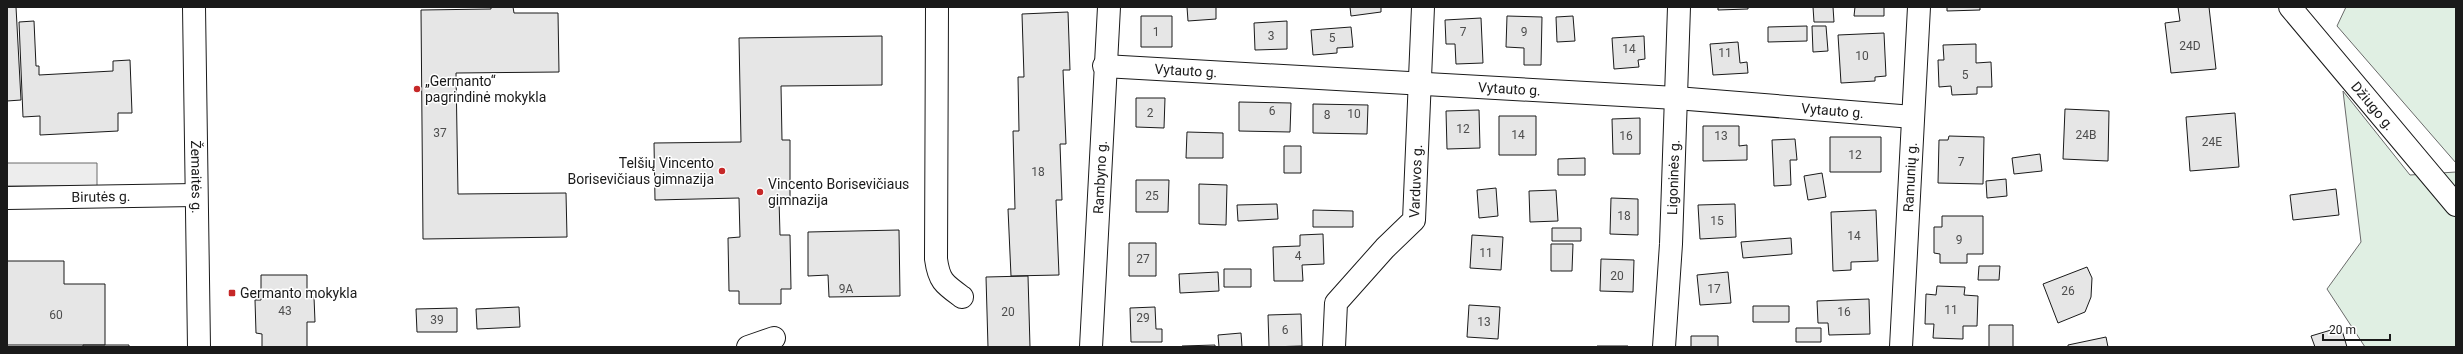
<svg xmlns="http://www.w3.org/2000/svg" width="2463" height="354" viewBox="0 0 2463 354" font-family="Roboto,sans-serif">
<rect width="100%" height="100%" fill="#fff"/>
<path fill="#e0efe3" stroke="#6a6a6a" d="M2346 7H2456V163L2337 26Z
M2343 91 2410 175 2456 172V347H2365L2327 289 2361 242Z"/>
<path fill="#ededed" stroke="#6a6a6a" d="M7 163H97V186H7Z"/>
<path fill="#e6e6e6" stroke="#1a1a1a" d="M7 7H16L21 100 7 101Z
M491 7H513L514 13H558L559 72 456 73 458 194 566 193 567 237 423 239 421 10 491 9Z
M1187 7H1216V19L1188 21Z
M1350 7H1381V12L1351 16Z
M1718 7H1748V9L1718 10Z
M1813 7H1833L1834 22H1814Z
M1855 7H1884V16H1854Z
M1947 7H1980V10L1947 11Z
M2178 7H2209L2216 69 2171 73 2165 23 2180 21Z
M1068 12 1070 70H1063L1066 144H1060L1062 200H1056L1059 275 1011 276 1008 209H1015L1013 131H1019L1018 77H1024L1022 14Z
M1141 16H1172V47H1141Z
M1507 16 1542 17 1541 65H1524V48L1506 47Z
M1573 16 1575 41 1557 42 1556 17Z
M1481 18 1483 63 1456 64 1455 44H1446L1445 20Z
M34 21 36 66H39V75L113 71V61L130 60 132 113H118V131L40 135V116L23 117 19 22Z
M1287 21V49L1255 50 1254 23Z
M1807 26V41L1768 42V27Z
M1812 26H1826L1828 51 1813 52Z
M1351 27 1353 47 1337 48V53L1313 55 1311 30Z
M1884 33 1886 76 1875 77V81L1841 83 1838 35Z
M882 36V85L781 86 782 140H790V198L779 199 780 235H790L791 289H781V304H739V291H729L728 238 740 237 739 198 655 200 654 143 741 142 739 38Z
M1644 36 1645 59 1638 60 1639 67 1614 69 1612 38Z
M1738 42 1740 63 1747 62 1748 73 1713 75 1710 44Z
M1976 44V63L1991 62 1992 87H1977V94L1952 95 1951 86 1939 87 1938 60H1944L1943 45Z
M1136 98H1165L1164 128 1136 127Z
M1239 102 1291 103 1290 132 1239 131Z
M1313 104 1368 105 1367 134 1313 133Z
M2065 109 2109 111 2108 161 2063 159Z
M1479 110 1480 148 1447 149 1446 111Z
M2235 113 2239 167 2190 171 2186 117Z
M1499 116H1536V155H1499Z
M1640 118V154H1613L1612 119Z
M1703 126H1739V146L1747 145V160L1703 161Z
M1187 132 1223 133V158H1186Z
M1949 136 1984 137 1983 184 1938 183 1939 140H1948Z
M1830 137H1881V172H1830Z
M1795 139 1797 160H1790L1791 185 1774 186 1772 140Z
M1284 146H1301V173H1284Z
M2040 154 2042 171 2014 174 2012 158Z
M1585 158V175H1558V159Z
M1822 173 1826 197 1808 200 1804 176Z
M2006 179 2007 196 1987 198 1986 181Z
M1136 180H1169L1168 212H1136Z
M1199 184 1227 185 1226 225 1199 224Z
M1496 188 1498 216 1479 218 1477 190Z
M2336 189 2339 215 2293 220 2290 195Z
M1556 190 1558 221 1530 222 1529 191Z
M1611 198 1638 199V235L1610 234Z
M1277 204 1278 219 1238 221 1237 205Z
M1735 204 1736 237 1700 239 1698 205Z
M1313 210 1353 211V227H1313Z
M1876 210 1878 261 1851 262V270L1833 271 1831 212Z
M1942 216H1983V254H1967V263H1940V254L1934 253V227H1942Z
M1552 228H1581V241H1552Z
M899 230 900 296 829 297 828 275 808 276V232Z
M1323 234 1324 264 1302 265 1303 281H1274L1273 247 1300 246V235Z
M1472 235 1503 237 1501 270 1470 268Z
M1791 238 1792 254 1743 258 1741 242Z
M1129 243H1156V276H1129Z
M1551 244H1573L1572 271H1551Z
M1601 259 1634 260 1633 292 1600 291Z
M7 261H64V284H105V345H7Z
M1979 266H2000L1999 280H1978Z
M2087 267 2092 278 2091 297 2085 312 2058 323 2043 284Z
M1224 269H1251V287H1224Z
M1218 272 1219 291 1180 293 1179 274Z
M1728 272 1731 303 1700 305 1697 275Z
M261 275H307V297H314L315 322H307V347H262V334L256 333 255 300H261Z
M1028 276 1030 347H988L986 277Z
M1937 286 1965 287 1964 295 1978 296 1977 326H1963V339L1933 338 1934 324H1925L1926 294 1936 295Z
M1869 299 1870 334 1829 335 1828 323H1818L1817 301Z
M1469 305 1500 307 1498 339 1467 337Z
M1753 306H1789V322H1753Z
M519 307 520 327 477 329 476 309Z
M1155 307 1156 329H1162V342H1131L1130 308Z
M457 308V332H417L416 309Z
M1301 314 1302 346 1269 347 1268 315Z
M1989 325H2013V347H1989Z
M2341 327 2347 347H2315L2311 336Z
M1796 328H1821V342H1796Z
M1241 333 1242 347H1219L1218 335Z
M1691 336H1718V347H1691Z
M2106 337 2108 347H2068V345Z
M83 345H129V347H83Z
M1215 345V347H1182V346Z
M1597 346H1628V347H1597Z"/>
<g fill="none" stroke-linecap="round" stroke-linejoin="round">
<g stroke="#1a1a1a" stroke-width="24">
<g id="minor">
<path d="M937 7 936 259C939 281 944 284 962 297"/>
<path id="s1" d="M2290 7 2456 205"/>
<path id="s2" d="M1104 66 1676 98 1913 117"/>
<path id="s3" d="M7 198 195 195"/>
<path d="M748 347 774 338"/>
<path id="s4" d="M1091 347 1109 7"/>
<path id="s5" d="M1334 347 1336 303 1385 248 1414 220 1423 7"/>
<path id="s6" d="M1664 347 1671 244 1679 7"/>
<path id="s7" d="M1901 347 1919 7"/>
</g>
</g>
<g stroke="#1a1a1a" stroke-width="24">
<g id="major">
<path id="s8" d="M194 7 199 347"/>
</g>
</g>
<use href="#minor" stroke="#fff" stroke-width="22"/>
<use href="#major" stroke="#fff" stroke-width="22"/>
</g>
<g fill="#c62828" stroke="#fff" stroke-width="1.5">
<circle cx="417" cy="89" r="4"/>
<circle cx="722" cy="171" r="4"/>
<circle cx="760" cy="192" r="4"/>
<rect x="228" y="289" width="8" height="8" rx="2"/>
</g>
<g text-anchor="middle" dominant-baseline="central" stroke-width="3" stroke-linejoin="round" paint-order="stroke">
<g font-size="12" fill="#4d4d4d">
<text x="1156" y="32">1</text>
<text x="1463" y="32">7</text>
<text x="1524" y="32">9</text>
<text x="1271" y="36">3</text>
<text x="1332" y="38">5</text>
<text x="2190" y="46">24D</text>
<text x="1629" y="49">14</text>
<text x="1725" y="53">11</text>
<text x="1862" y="56">10</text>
<text x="1965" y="75">5</text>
<text x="1272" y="111">6</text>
<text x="1150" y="113">2</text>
<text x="1354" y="114">10</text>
<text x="1327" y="115">8</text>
<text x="1463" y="129">12</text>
<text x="440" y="133">37</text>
<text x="1518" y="135">14</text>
<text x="2086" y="135">24B</text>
<text x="1626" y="136">16</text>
<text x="1721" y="136">13</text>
<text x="2212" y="142">24E</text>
<text x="1855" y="155">12</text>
<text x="1961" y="162">7</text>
<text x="1038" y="172">18</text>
<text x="1152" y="196">25</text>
<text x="1624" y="216">18</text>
<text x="1717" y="221">15</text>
<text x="1854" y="236">14</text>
<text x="1959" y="240">9</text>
<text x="1486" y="253">11</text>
<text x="1298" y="256">4</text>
<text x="1143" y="259">27</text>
<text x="1617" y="276">20</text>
<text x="846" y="289">9A</text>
<text x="1714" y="289">17</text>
<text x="2068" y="291">26</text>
<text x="1951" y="310">11</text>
<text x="285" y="311">43</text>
<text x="1008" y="312">20</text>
<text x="1844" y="312">16</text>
<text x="56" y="315">60</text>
<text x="1143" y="318">29</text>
<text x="437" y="320">39</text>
<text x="1484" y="322">13</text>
<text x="1285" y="330">6</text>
</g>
<g font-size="14" fill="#1a1a1a" stroke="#fff">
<text stroke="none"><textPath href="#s2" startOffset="82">Vytauto g.</textPath></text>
<text stroke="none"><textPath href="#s2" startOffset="406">Vytauto g.</textPath></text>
<text stroke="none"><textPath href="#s1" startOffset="129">Džiugo g.</textPath></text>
<text stroke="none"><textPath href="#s2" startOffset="730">Vytauto g.</textPath></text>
<text stroke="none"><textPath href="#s8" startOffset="170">Žemaitės g.</textPath></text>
<text stroke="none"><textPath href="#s4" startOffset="170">Rambyno g.</textPath></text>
<text stroke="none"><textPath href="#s6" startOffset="170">Ligoninės g.</textPath></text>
<text stroke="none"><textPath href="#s7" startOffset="170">Ramunių g.</textPath></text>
<text stroke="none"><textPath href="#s5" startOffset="197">Varduvos g.</textPath></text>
<text stroke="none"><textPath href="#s3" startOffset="94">Birutės g.</textPath></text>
</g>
<g font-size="14" fill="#1a1a1a" stroke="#fff" text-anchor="start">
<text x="425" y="81">„Germanto“<tspan x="425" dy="16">pagrindinė mokykla</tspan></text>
<text x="714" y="163" text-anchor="end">Telšių Vincento<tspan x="714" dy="16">Borisevičiaus gimnazija</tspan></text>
<text x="768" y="184">Vincento Borisevičiaus<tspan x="768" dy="16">gimnazija</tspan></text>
<text x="240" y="293">Germanto mokykla</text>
</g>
</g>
<rect width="2463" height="354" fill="none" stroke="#1a1a1a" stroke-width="16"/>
<path d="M2323 334v6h67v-6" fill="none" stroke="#1a1a1a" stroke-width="2"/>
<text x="2329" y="334" font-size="12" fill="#1a1a1a" stroke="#ffffff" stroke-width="3" paint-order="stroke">20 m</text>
</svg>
